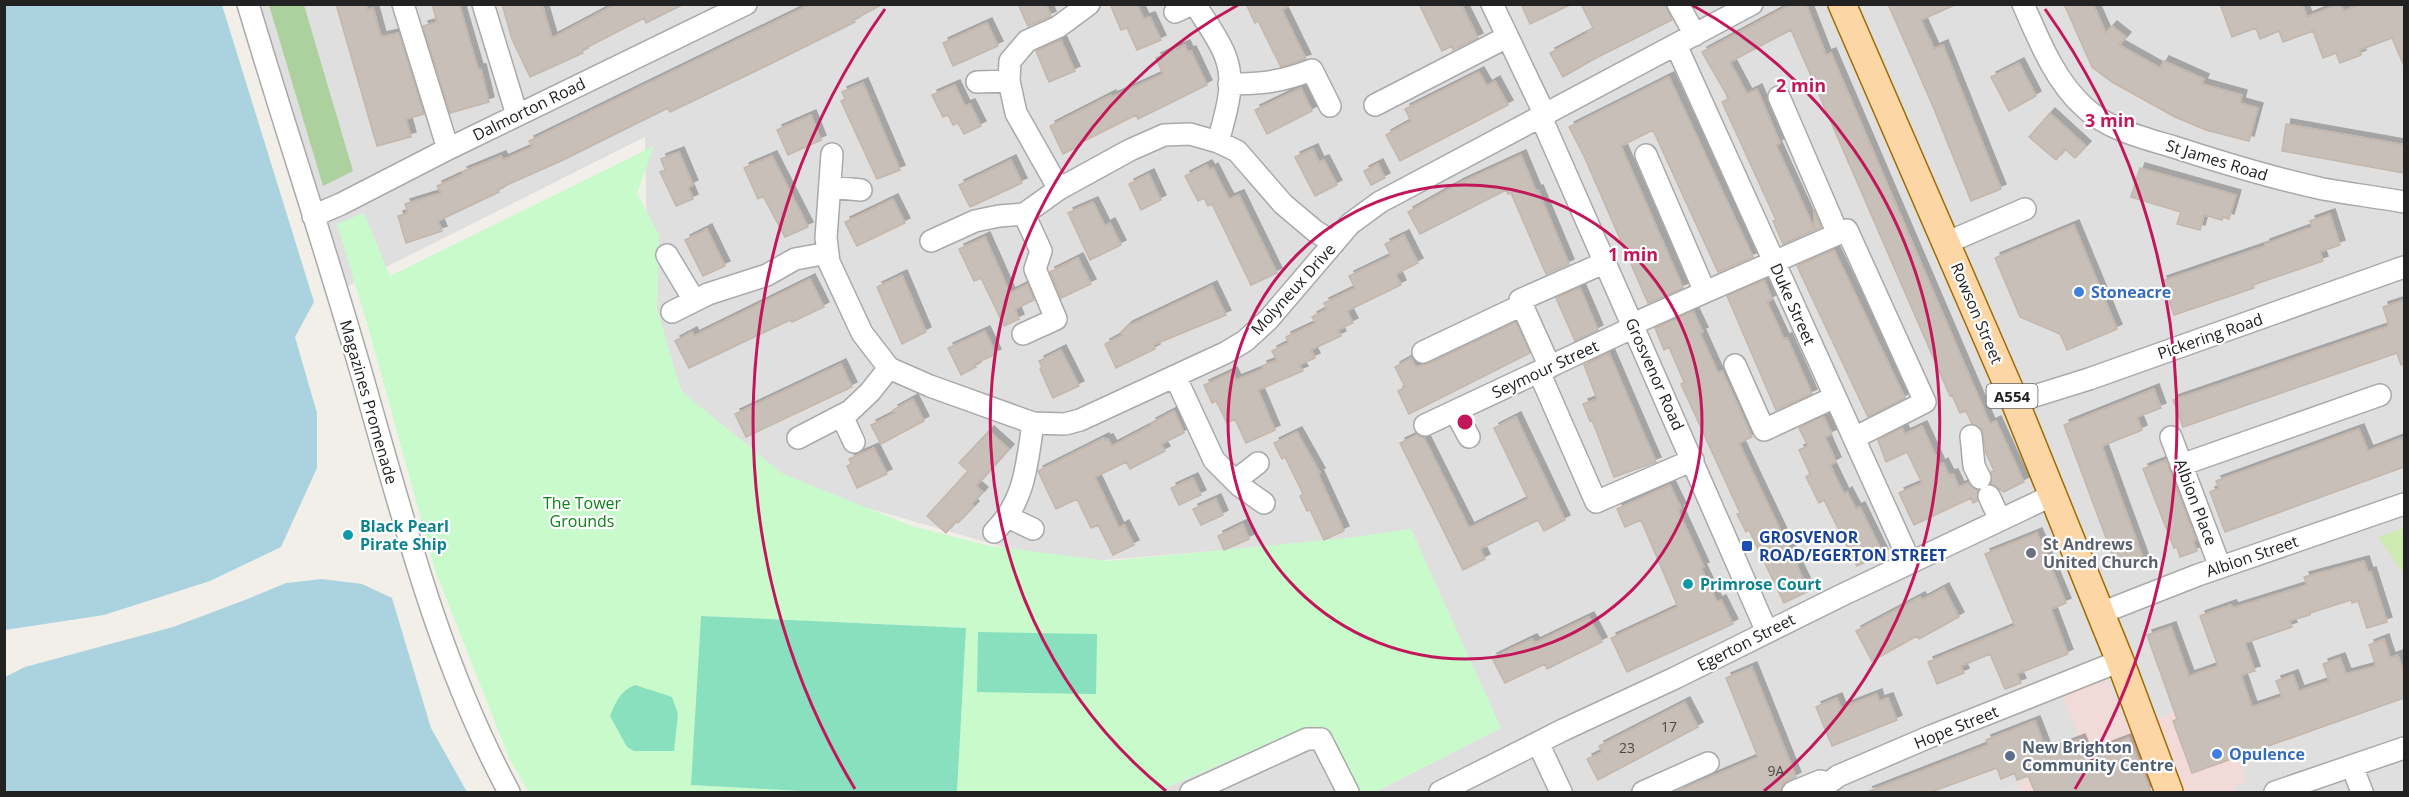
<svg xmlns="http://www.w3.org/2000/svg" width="2409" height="797" viewBox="0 0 2409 797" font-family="'Open Sans',sans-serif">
<defs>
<filter id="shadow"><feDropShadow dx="5" dy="-5" stdDeviation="0" flood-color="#0004"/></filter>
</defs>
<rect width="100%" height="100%" fill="#f2efe9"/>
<path fill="#e0dfdf" d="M245 5H2404V792H1375L1501 728 1301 544 1092 561 1017 551 731 469 661 359 647 256 645 137 332 294Z
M1304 728 1337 792H1156Z"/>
<path fill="#f2dad9" d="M2107 679 2130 731 2214 695 2246 781 2235 787 2237 792H1993L2056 768 2049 752 2080 739 2062 695Z"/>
<path fill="#cdebb0" d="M2404 528V574L2378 537Z"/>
<path fill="#add19e" d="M269 5H304L353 171 323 186Z"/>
<path fill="#c8facc" d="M654 146 637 193 659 235 657 308 681 391 783 474 912 526 990 546 1109 561 1347 538 1411 529 1501 728 1375 792H1337L1304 728 1156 792H957L966 628 701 616 691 785 820 792H529L510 760 435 570 371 337 337 224 364 213 390 276Z"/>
<path fill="#88e0be" d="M701 616 966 628 957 792H820L691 785Z
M978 632 1097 634 1096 694 977 692Z
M635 685 672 697 678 714 674 751H634L627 747 610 716C616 702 620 691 635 685Z"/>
<path fill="#e2e2e2" d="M2018 783 2022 792H1994Z"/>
<path fill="#aad3df" d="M5 4 222 5 314 302 295 337 317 413V468L281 547 210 581 104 615 5 630Z
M322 579 362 584 392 598 431 728 467 792H5V677L25 667 173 627 245 600 286 583Z"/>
<path fill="#c7bfb8" stroke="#c4b6ab" stroke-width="1.5" filter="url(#shadow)" d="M336 4H366L368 10 373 8 381 37 399 33 424 114 406 119 411 137 377 146Z
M432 4H459L478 69H481L489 102 450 113 423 26 437 22Z
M502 4H542L552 38 616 4H684L646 23 644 18 582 50 583 53 530 77 512 39Z
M811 4H883L853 20 855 22 758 70 670 112 668 108 561 161 498 189 499 192 438 221 442 231 406 243 398 216 408 213 405 204 441 193 437 186 463 174 462 172 501 156 503 160 532 147 529 141Z
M1018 4H1046L1051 16 1028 26Z
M1110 4H1137L1144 19 1150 17 1161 40 1137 50 1127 28 1121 30Z
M1246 4H1292L1282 10 1306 59 1281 67 1258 21 1255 23Z
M1419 4H1461L1478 38 1453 50 1452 46 1442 51Z
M1521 4H1572L1530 24Z
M1581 4H1665L1672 20 1594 59 1563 77 1550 53 1588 33 1587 31 1593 28Z
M1792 4H1806L1826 55 1831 53 1990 424 1996 421 2024 482 2004 492 1991 484V472L1994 471 1986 453 1982 429 1972 424 1966 411 1960 413 1952 395 1950 396 1791 30 1730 62 1747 94 1757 89 1780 143 1776 145 1814 228V210L1821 227 1783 244 1773 221 1776 220 1722 102 1729 99 1702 52Z
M1888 4H1957L1921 20 1934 49 1943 45 2001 189 1971 201 1932 104Z
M2064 4H2093L2106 33 2112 26 2126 37 2119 45 2160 68 2164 61 2204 79 2202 84 2242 95 2240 103 2258 108 2249 141 2206 130 2175 117 2112 82 2092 67Z
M2220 4H2302L2307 17 2339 4 2344 11 2360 4H2404V66L2392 38 2360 50 2361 55 2340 63 2336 53 2323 58 2313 31 2283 42 2279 31 2260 39 2256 28 2232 37Z
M987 23 998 46 953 66 943 43Z
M1061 40 1075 71 1049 82 1036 51Z
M1185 45 1188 52 1191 51 1207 85 1138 119 1136 115 1080 143 1081 145 1063 154 1050 126 1111 95 1112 97 1163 74 1156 58Z
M2019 63 2036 96 2009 111 1991 77Z
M1479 72 1487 86 1495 81 1508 105 1400 161 1386 135 1411 121 1405 109Z
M1669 77 1753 257 1718 272 1653 130 1621 146 1683 288 1648 303 1584 156 1569 127Z
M863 83 900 170 877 179 841 101 845 99 842 92Z
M955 85 965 106 970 104 981 126 964 134 958 123 953 125 948 115 943 117 932 95Z
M1301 88 1312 111 1267 134 1255 110Z
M2050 113 2086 146 2075 158 2065 149 2056 160 2029 137Z
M811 115 821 140 788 155 777 130Z
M2286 124 2404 145V173L2282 151Z
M1313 149 1319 162 1324 160 1337 185 1315 196 1295 157Z
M679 152 693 185 688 187 693 199 676 206 660 172 665 170 661 159Z
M1521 155 1536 191 1538 190 1569 264 1546 274 1511 193 1508 194 1506 190 1420 234 1408 212 1460 183Z
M772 156 808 227 785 237 763 196 758 199 744 168Z
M1011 160 1022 183 970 207 959 185Z
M1378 164 1385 178 1371 185 1364 171Z
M1207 165 1210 170 1213 168 1229 199 1239 195 1277 273 1251 285 1212 204 1208 206 1204 198 1198 201 1185 176Z
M2140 168 2236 195 2229 219 2223 217 2222 220 2204 215 2200 230 2177 224 2181 212 2131 197Z
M1149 174 1161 200 1141 210 1129 184Z
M893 199 905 223 857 246 845 222Z
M1093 202 1105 226 1110 223 1121 245 1090 260 1068 213Z
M2330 214 2340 245 2320 252 2323 261 2253 285 2254 288 2174 315 2162 281 2265 246V244L2312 227 2310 221Z
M2074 225 2117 329 2067 350 2060 334 2020 317 1995 258Z
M707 229 725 266 703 276 685 240Z
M1404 235 1418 263 1396 274 1401 285 1347 311 1353 323 1338 330 1341 336 1311 350 1315 358 1299 365 1303 371 1258 390 1275 430 1246 443 1235 419 1227 423 1216 401 1212 403 1204 385 1232 372 1236 380 1263 369 1262 366 1277 360 1272 351 1288 343 1286 337 1316 323 1312 317 1327 309 1324 303 1355 288 1349 276 1391 256 1385 244Z
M985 237 1010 293 1028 284 1034 300 1015 309 1019 319 1004 326 981 278 974 281 959 249Z
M1834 250 1905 398 1868 417 1797 266Z
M1078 258 1091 284 1061 298 1050 272Z
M902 275 926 332 902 344 877 287Z
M810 279 824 307 792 322 790 320 689 368 675 341 692 332 694 336Z
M1764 280 1772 299 1767 302 1784 339 1787 338 1812 394 1776 410 1727 296Z
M1212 286 1226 315 1153 345 1155 349 1116 368 1105 344 1122 335 1121 332 1128 326Z
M1580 288 1598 330 1575 341 1556 298Z
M2404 300V364L2401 365 2397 353 2183 427 2173 400 2389 326 2383 307Z
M1693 311 1703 332 1700 333 1718 373 1722 371 1752 437 1739 443 1809 591 1784 603 1749 530 1746 532 1737 514 1740 513 1681 384 1684 382 1669 347 1664 350 1655 328Z
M1516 322 1530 353 1409 414 1398 391 1405 387 1395 367 1411 358 1416 367 1428 364Z
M985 331 996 354 974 364 976 367 961 375 948 348Z
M1061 350 1079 386 1053 398 1040 369 1042 367 1039 361Z
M1609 353 1656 462 1614 477 1592 420 1590 421 1583 404 1597 399 1584 365Z
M841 364 852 387 746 437 735 414Z
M2154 389 2161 408 2137 417 2142 430 2102 446 2144 561 2118 570 2064 425Z
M913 399 924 421 881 444 871 425 895 413 893 410Z
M1174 411 1184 433 1161 444 1165 451 1130 469 1126 462 1095 477 1119 528 1124 525 1134 545 1113 555 1098 525 1091 528 1077 499 1056 509 1038 471 1104 438 1105 440 1108 439 1112 446 1152 425 1151 423Z
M1823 416 1832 434 1825 437 1836 462 1830 465 1844 494 1847 492 1856 509 1860 507 1883 554 1857 566 1824 500 1819 503 1806 477 1810 474 1799 450 1808 446 1799 428Z
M1516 417 1565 520 1544 531 1538 520 1480 549 1485 559 1463 570 1400 443 1417 435 1424 438 1469 528 1528 499 1494 428Z
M1922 426 1940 465 1943 463 1949 475 1953 474 1959 487 1968 483 1978 490 1977 501 1973 503 1971 498 1914 525 1899 493 1922 483 1907 452 1886 462 1878 440 1902 428 1905 434Z
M2359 429 2368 451 2404 437V467L2225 532 2210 492 2219 488 2216 481Z
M989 431 1009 449 976 486 983 492 972 504 974 506 958 523 956 521 946 533 927 516 968 471 959 463Z
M1297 432 1320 473 1318 474 1344 531 1324 540 1310 510 1307 511 1300 496 1303 494 1285 457 1282 459 1274 443Z
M874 448 887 474 857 488 847 466 851 464 849 459Z
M2166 460 2196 540 2193 541 2197 551 2180 557 2177 547 2174 548 2143 469Z
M1193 478 1201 495 1179 505 1171 488Z
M1670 485 1681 508 1678 510 1704 567 1701 568 1717 602 1721 600 1733 624 1627 672 1611 638 1678 607 1641 520 1625 527 1617 509Z
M1216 499 1223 515 1201 525 1193 509Z
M1243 524 1249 539 1224 550 1218 536Z
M2037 533 2066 603 2051 609 2068 654 2017 674 2021 683 2005 689 1990 654 1961 666 1964 673 1937 684 1928 662 2015 626 1985 554Z
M2364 561 2368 573 2371 572 2387 622 2367 628 2358 601 2352 603 2351 600 2310 613V615L2289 621 2292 627 2245 643 2255 671 2241 675 2252 707 2282 697 2276 681 2293 675 2299 691 2329 681 2323 664 2340 658 2346 674 2376 666 2369 645 2384 639 2390 658 2398 655 2404 674V698L2192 773 2173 721 2177 719 2147 635 2171 627 2189 676 2218 666 2200 616 2231 605 2233 608 2307 585 2304 577Z
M1944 588 1959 617 1919 639 1917 636 1872 661 1856 631 1920 597 1922 600Z
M1589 617 1602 642 1547 669 1545 664 1505 683 1492 658 1532 639 1535 643Z
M1752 667 1796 777 1783 784 1781 792H1675L1758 757 1726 678Z
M1877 694 1879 701 1888 698 1897 720 1832 746 1816 707 1837 698 1841 708Z
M1685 702 1698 727 1598 780 1587 759 1602 752 1599 746Z
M2035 721 2047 752 2080 739 2086 754 2129 738 2151 792H2035L2028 776 2017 780 2015 773 2001 779 1997 768 1931 792H1867L1988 745 1986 740Z"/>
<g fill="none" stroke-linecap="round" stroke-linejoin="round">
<g stroke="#a9a9a9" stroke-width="24">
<path id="minor" d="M248 4C284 125 324 244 359 365 401 510 437 658 509 792
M403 4 448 149
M483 4 517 115
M1195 4C1205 21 1220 40 1226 58 1236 86 1225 115 1218 142
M1492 4 1545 115
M1678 4 1695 35
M2023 4C2039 40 2054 79 2083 106 2106 129 2144 138 2174 147 2223 163 2272 178 2323 189 2350 194 2377 197 2404 202
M1175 12 1192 4
M1676 45 1910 562
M977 82 1009 81
M1229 84C1263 84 1280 82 1312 70L1330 106
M1779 97 1838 234
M1375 105 1507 37
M1541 117 1767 632
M832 154 826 238 829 262 862 333 889 368 930 386 1033 423 1065 424 1080 420 1225 353 1245 341 1268 320 1350 224 1380 202 1752 4
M1646 155 1705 292 1847 230 1925 402 1854 438
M830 187 861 190
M1059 189 1016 113 1009 81 1010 61 1027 41 1058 27 1089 4
M313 216 341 204 448 149 746 4
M931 241 975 221 999 216 1024 214 1059 189 1130 150 1164 135 1190 134 1218 142 1237 151 1283 204 1315 231 1334 243
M1946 243 2025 209
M667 255 694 300
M1522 305 1550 367
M672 312 708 294 767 275 795 259 828 253
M1633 324 1705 292
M1023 334 1056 319 1035 269 1041 251 1024 214
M1423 352 1522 305 1520 300 1606 262
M1735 365 1764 430 1835 397
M1539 372 1596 502 1693 460
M1175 376 1214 460 1240 486 1264 503
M2015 402 2089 379 2404 267
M1455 411 1469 437
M842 416 854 442
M1425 425 1634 327
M1971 436 1974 466 1980 478
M2171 437 2220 567
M798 438 850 411 870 392 889 368
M2181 465 2380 395
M1235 481 1258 463
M1989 496 2000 520
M1008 517 1033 529
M994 532C1025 501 1027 464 1033 423
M2101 613 2198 575 2404 504
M1538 743 1561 792
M2352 766 2362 792
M1191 792 1307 739H1321L1348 792
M1440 792 1563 730 1675 678 1840 596 2053 495
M1643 792 1708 763
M1793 792 1820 781 1829 783 1838 776 1929 737 2120 661
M2275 792 2404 748"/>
</g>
<g stroke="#a06b00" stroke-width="30">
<path id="major" d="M1842 4 2015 402 2120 661 2169 792"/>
</g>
<use href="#minor" stroke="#fff" stroke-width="21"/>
<use href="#major" stroke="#fcd6a4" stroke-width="27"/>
</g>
<g fill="none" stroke="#c2185b" stroke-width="3">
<circle cx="1465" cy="422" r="237"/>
<path d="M1166 791A475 475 0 0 1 1238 5M1692 5A475 475 0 0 1 1764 791"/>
<path d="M855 789A712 712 0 0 1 885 9M2045 9A712 712 0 0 1 2075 789"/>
</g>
<g fill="#3f7fe0" stroke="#fff" stroke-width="2">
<circle cx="2079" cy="292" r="6"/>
<circle cx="2217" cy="754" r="6"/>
</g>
<g fill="#0f9aa8" stroke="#fff" stroke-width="2">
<circle cx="348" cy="535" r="6"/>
<circle cx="1688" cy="584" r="6"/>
</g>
<rect fill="#1a4fb4" stroke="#fff" stroke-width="2" x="1741" y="540" width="12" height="12" rx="3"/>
<circle fill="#6b7280" stroke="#fff" stroke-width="2" cx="2031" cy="553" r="6"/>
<circle fill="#5c6f8a" stroke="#fff" stroke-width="2" cx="2010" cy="756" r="6"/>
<g text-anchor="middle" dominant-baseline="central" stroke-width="4.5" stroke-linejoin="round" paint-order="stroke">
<g font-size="14" fill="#4b4948">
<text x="1669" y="726">17</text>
<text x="1627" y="747">23</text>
<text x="1776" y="770">9A</text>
</g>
<rect fill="#fff" stroke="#646464" stroke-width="1.5" x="1986.5" y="384" width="51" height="24" rx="4.5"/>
<g font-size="15" font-weight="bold" fill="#222">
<text x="2012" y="396">A554</text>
</g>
<g font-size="16" fill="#222" stroke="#fff">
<text transform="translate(529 109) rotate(-26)">Dalmorton Road</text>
<text transform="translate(2217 160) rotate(17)">St James Road</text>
<text transform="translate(1293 289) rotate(-48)">Molyneux Drive</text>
<text transform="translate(1793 304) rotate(66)">Duke Street</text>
<text transform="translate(1977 313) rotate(67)">Rowson Street</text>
<text transform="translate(2210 336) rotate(-19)">Pickering Road</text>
<text transform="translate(1545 369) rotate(-25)">Seymour Street</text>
<text transform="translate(1655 374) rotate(66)">Grosvenor Road</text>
<text transform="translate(369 402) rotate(74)">Magazines Promenade</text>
<text transform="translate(2196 502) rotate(69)">Albion Place</text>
<text transform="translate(2252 556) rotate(-19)">Albion Street</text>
<text transform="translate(1746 642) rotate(-27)">Egerton Street</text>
<text transform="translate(1956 727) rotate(-22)">Hope Street</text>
</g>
<g font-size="16" font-weight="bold" fill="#366cbe" stroke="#fff" text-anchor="start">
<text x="2091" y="292">Stoneacre</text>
<text x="2229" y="754">Opulence</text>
</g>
<g font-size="16" fill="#0c8416" stroke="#fff">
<text x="582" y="503">The Tower<tspan x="582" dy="18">Grounds</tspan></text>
</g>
<g font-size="16" font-weight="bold" fill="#0d838f" stroke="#fff" text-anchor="start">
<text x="360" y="526">Black Pearl<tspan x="360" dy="18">Pirate Ship</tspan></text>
<text x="1700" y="584">Primrose Court</text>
</g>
<g font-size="16" font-weight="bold" fill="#164399" stroke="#fff" text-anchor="start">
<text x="1759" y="537">GROSVENOR<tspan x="1759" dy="18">ROAD/EGERTON STREET</tspan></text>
</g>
<g font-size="16" font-weight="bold" fill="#5b616d" stroke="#fff" text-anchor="start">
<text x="2043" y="544">St Andrews<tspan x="2043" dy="18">United Church</tspan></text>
</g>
<g font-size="16" font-weight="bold" fill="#4e5e75" stroke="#fff" text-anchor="start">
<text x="2022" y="747">New Brighton<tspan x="2022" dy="18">Community Centre</tspan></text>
</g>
</g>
<circle cx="1465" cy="422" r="9" fill="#c2185b" stroke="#fff" stroke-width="3"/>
<g font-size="18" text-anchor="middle" font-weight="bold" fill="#c2185b" stroke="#fff" stroke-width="4.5" stroke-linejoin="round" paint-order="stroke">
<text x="1801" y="92">2 min</text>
<text x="2110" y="127">3 min</text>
<text x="1633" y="261">1 min</text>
</g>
<rect width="2409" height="797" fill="none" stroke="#222222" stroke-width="12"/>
</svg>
